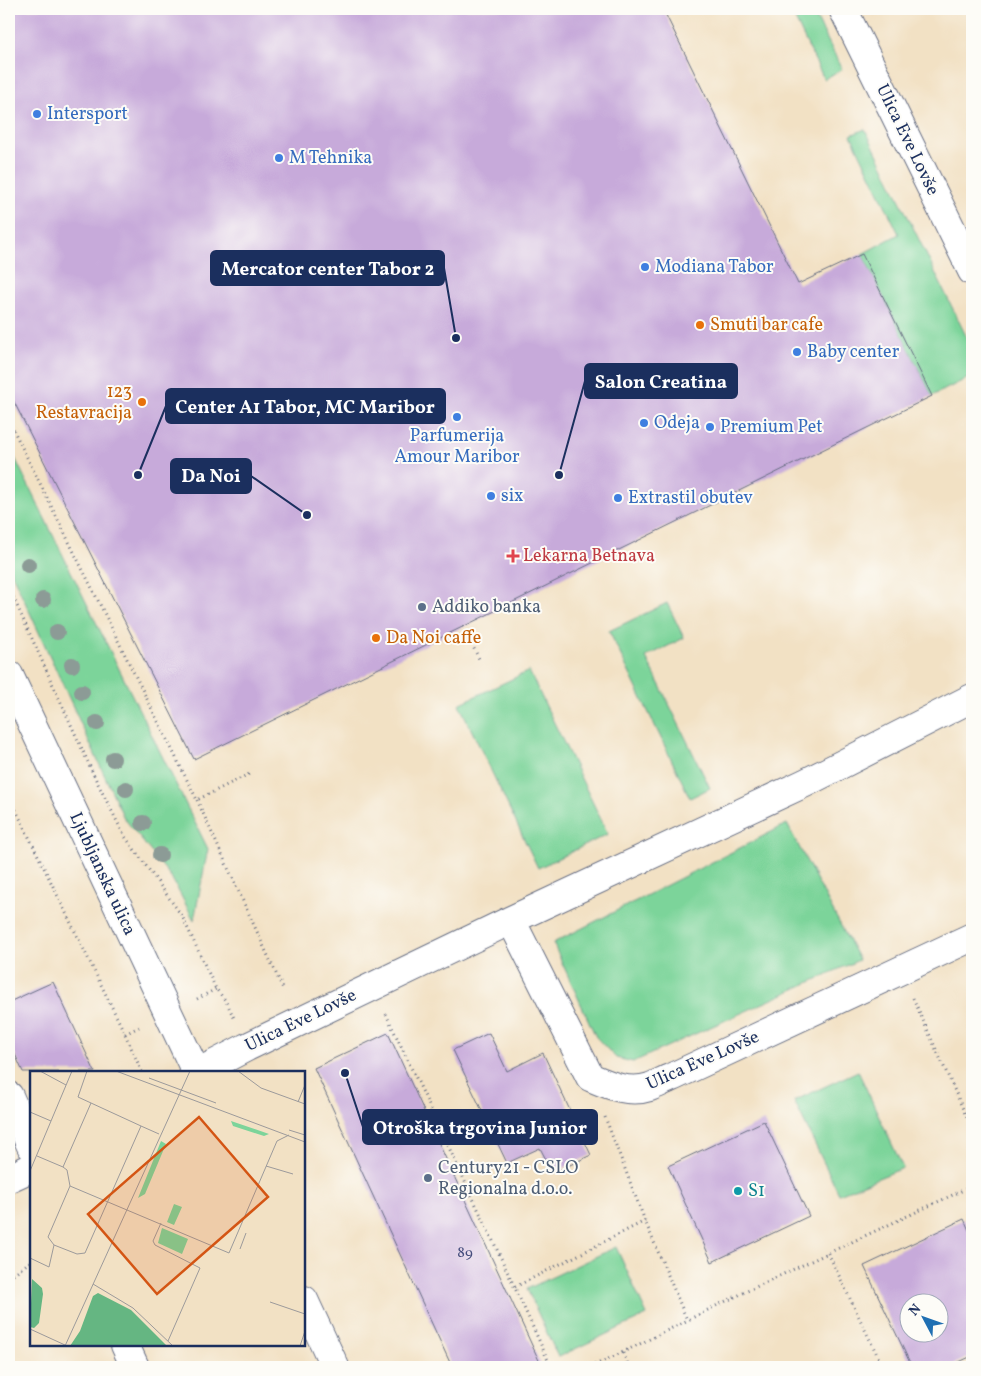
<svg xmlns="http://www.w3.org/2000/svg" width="981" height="1376" viewBox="0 0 981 1376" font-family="Vollkorn,serif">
<rect width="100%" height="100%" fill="#fdfcf7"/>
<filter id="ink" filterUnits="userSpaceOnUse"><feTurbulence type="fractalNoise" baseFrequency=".02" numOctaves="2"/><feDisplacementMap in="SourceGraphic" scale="10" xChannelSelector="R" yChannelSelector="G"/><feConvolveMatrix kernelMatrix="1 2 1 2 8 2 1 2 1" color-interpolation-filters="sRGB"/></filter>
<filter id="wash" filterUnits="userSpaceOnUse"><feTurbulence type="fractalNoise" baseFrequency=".0096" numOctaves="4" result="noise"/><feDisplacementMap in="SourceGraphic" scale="20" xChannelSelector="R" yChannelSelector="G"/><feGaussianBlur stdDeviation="1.12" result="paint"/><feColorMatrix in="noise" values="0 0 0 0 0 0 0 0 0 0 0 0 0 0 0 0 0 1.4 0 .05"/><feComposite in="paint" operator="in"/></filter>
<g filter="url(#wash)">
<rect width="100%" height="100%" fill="#f2e1c4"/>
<path fill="#7cd49a" stroke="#4c827c" d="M790 9H812L842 69 824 79Z
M865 129 972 348V373L970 377 932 396 862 254 899 234 851 135Z
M9 446 208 849 194 920 171 877 124 818 9 567Z
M667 603 684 638 646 657 710 788 690 798 609 631Z
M529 671 608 834 538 868 459 704Z
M787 824 859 960 633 1062 616 1058 596 1037 553 943Z
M858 1071 903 1168 839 1194 794 1101Z
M616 1247 647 1315 558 1357 527 1289Z"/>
<g id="blocks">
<path fill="#c7aada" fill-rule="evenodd" d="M9 9H663L798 284 862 254 932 396 194 759 9 392Z
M53 982 95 1072H23L9 1041V1002Z
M388 1033 542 1367H452L314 1068Z
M489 1033 507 1071 543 1053 591 1155 553 1173 540 1148 507 1163 453 1050Z
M764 1121 809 1216 712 1262 668 1166Z
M964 1219 972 1237V1356L948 1367H912L864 1266ZM908 1304H938V1334H908Z"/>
</g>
</g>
<g filter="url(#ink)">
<use href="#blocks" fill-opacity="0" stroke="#666d82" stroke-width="1"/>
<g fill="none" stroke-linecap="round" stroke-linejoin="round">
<g stroke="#666d82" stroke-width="30">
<path id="minor" d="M843 9 972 271
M511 920 590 1077C609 1085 629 1094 650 1087 657 1084 665 1080 672 1077L972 937
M199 1072 247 1047 511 920 805 783 972 698
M9 1096 31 1146
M9 1178 31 1168
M125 1345 135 1367"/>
</g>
<g stroke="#666d82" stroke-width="30">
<path id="tertiary" d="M9 675 196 1072
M304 1300 335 1367"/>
</g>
<path stroke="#666d82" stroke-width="3" stroke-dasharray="1 4" stroke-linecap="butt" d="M9 421 197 800 251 773
M9 588 97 782 124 835 182 916 216 989 226 1001 234 1018
M463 626 479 659
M9 796 125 1034 142 1072
M197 800 284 991
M913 998 972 1129
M197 999 216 989
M386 1014C441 1132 498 1249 551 1367
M125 1034 139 1027
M605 1117 645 1221 687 1320
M828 1253 883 1367
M9 1277 31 1261
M515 1287 645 1221
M623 1353 629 1367
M590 1367C634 1348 677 1325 720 1304 804 1264 888 1225 972 1186"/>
<use href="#minor" stroke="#fff" stroke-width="28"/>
<use href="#tertiary" stroke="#fff" stroke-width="28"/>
</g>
<g fill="#8c9b96">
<circle cx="28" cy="565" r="8"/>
<circle cx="43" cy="600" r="8"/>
<circle cx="57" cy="632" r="8"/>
<circle cx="72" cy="665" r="8"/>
<circle cx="82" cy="692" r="8"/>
<circle cx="97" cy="723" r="8"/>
<circle cx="113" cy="759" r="8"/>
<circle cx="126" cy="789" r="8"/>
<circle cx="143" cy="823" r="8"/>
<circle cx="160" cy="855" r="8"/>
</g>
</g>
<g fill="#3f7fe0" stroke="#fdfcf7" stroke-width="2">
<circle cx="37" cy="114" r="5"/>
<circle cx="279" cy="158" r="5"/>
<circle cx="645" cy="267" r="5"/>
<circle cx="797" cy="352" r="5"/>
<circle cx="457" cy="417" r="5"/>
<circle cx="644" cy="423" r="5"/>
<circle cx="710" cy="427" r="5"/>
<circle cx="491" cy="496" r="5"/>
<circle cx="618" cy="498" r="5"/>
</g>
<g fill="#e8710a" stroke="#fdfcf7" stroke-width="2">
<circle cx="700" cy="325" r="5"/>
<circle cx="142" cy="402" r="5"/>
<circle cx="376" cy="638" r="5"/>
</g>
<path fill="#e0444e" stroke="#fdfcf7" stroke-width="2" d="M510.5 548.5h5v5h5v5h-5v5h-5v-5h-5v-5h5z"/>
<g fill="#5c6f8a" stroke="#fdfcf7" stroke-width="2">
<circle cx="422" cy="607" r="5"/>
<circle cx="428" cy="1178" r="5"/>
</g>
<circle fill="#0f9aa8" stroke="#fdfcf7" stroke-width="2" cx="738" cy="1191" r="5"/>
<g text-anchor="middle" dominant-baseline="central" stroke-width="4" stroke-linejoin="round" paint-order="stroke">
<g font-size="15" fill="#464e7d">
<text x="465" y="1253">89</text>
</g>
<g font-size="18" fill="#366cbe" stroke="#fdfcf7" text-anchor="start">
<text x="47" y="114">Intersport</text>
<text x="289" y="158">M Tehnika</text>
<text x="655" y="267">Modiana Tabor</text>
<text x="807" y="352">Baby center</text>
<text x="654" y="423">Odeja</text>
<text x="720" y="427">Premium Pet</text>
<text x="457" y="436" text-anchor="middle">Parfumerija<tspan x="457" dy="21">Amour Maribor</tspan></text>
<text x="501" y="496">six</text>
<text x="628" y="498">Extrastil obutev</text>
</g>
<g font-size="18" fill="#1b2f5e" stroke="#fdfcf7">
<text transform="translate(907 140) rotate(64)">Ulica Eve Lovše</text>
<text transform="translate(102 874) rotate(65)">Ljubljanska ulica</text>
<text transform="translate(301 1021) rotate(-26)">Ulica Eve Lovše</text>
<text transform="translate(703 1061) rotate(-24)">Ulica Eve Lovše</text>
</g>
<g font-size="18" fill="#c56008" stroke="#fdfcf7" text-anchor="start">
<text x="710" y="325">Smuti bar cafe</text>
<text x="132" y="392" text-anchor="end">123<tspan x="132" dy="21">Restavracija</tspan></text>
<text x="386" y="638">Da Noi caffe</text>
</g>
<g font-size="18" fill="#be3a42" stroke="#fdfcf7" text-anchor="start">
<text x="523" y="556">Lekarna Betnava</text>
</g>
<g font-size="18" fill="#4e5e75" stroke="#fdfcf7" text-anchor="start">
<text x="432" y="607">Addiko banka</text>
<text x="438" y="1168">Century21 - CSLO<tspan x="438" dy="21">Regionalna d.o.o.</tspan></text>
</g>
<g font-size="18" fill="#0d838f" stroke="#fdfcf7" text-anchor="start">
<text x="748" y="1191">S1</text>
</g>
</g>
<g transform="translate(30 1071)">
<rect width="275" height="275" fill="#f2e1c4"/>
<path d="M201 50 239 63 234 65 203 55ZM131 70 136 73 115 123 108 127ZM144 133 152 136 144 154 137 151ZM132 157 158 168 152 183 128 172Z" fill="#7cd49a"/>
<path d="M2 208 12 217 13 223 9 252 4 257 0 256ZM68 222 101 239 137 275H40L50 260 63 225Z" fill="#65b682"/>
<path fill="none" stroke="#9c9a9b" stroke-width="1" d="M10 0 36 14M86 0 275 71M208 0 231 17 275 33M119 7 186 32M268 31 275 14M0 41 21 50M111 55 129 63M259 59 275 64M7 85 33 96M236 95 263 103M0 100 42 0M40 115 199 182 247 70 259 64M131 152 123 170 125 174 170 197 138 270M24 174 47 183 55 182 111 55 48 26 57 0M210 178 216 162M0 187 19 196 24 174 18 166 40 115 37 99 33 96 61 32M63 213 103 237 143 275M240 231 275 243M0 258 35 274M35 275 160 0M270 275 275 260"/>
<path fill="#d45514" fill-opacity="0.15" stroke="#d45514" stroke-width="2.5" d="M169 46 238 126 127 223 58 143Z"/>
<rect width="275" height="275" fill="none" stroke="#1b2f5e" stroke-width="2.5"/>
</g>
<path fill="none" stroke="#1b2f5e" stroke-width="2" d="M456 338L444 268M559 475L585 381M138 475L166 406M307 515L251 476M345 1073L363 1127"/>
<g fill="#1b2f5e" stroke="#fdfcf7" stroke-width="2">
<circle cx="456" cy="338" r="5"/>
<circle cx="559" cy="475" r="5"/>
<circle cx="138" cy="475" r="5"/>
<circle cx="307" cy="515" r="5"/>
<circle cx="345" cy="1073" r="5"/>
</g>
<g fill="#1b2f5e" stroke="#1b2f5e" stroke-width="2">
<rect x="211" y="251" width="233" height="34" rx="5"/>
<rect x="585" y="364" width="152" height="34" rx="5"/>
<rect x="166" y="389" width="279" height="34" rx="5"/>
<rect x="171" y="459" width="80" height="34" rx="5"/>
<rect x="363" y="1110" width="234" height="34" rx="5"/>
</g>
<g font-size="19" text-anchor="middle" font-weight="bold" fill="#fff">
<text x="328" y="275">Mercator center Tabor 2</text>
<text x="661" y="388">Salon Creatina</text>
<text x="305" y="413">Center A1 Tabor, MC Maribor</text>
<text x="211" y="482">Da Noi</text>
<text x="480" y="1134">Otroška trgovina Junior</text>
</g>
<rect width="981" height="1376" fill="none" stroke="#fdfcf7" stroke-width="30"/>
<g transform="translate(924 1318) rotate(311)"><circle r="24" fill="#fdfcf7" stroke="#a3aaba"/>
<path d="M0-4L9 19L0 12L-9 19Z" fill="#1f6fb2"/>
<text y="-8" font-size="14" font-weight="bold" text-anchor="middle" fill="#1b2f5e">N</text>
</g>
</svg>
